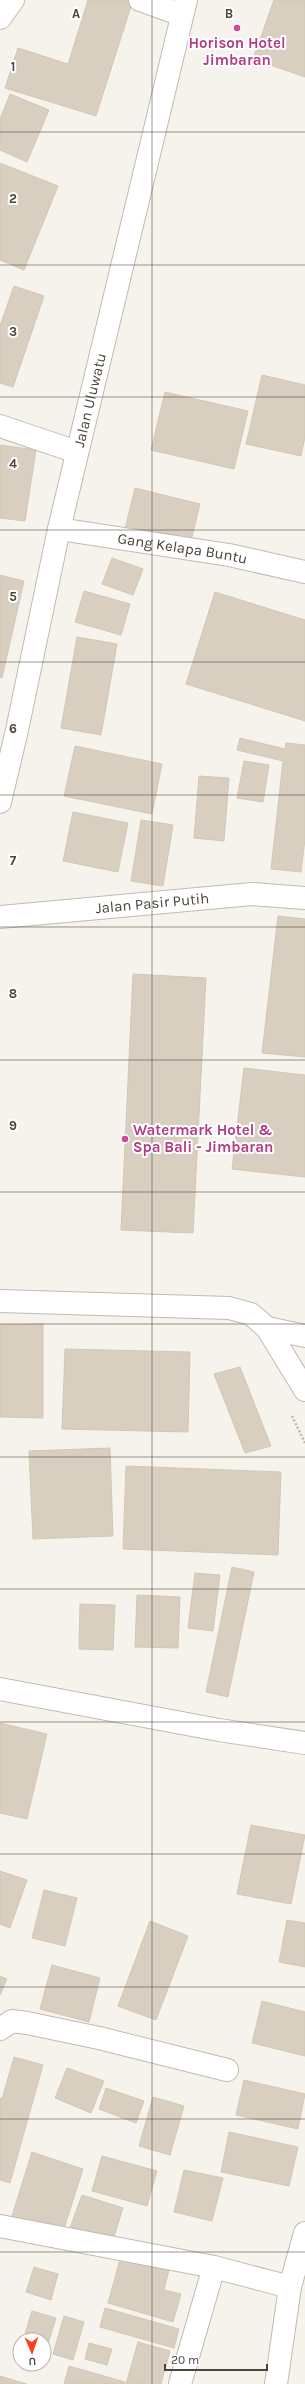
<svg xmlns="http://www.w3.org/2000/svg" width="305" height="2384" viewBox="0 0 305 2384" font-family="Karla,sans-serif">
<rect width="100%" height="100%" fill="#f6f3ec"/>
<path fill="#d8cfc1" stroke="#d3c7b4" d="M88 0H133L96 116 5 88 18 48 68 64Z
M274 0H305V77L253 59Z
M10 94 49 110 27 162 0 150V119Z
M0 163 58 186 24 270 0 260Z
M14 286 44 296 13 387 0 383V326Z
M262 375 305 385V437L301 456 246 444Z
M165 392 248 411 234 469 151 450Z
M0 445 36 450 25 521 0 518Z
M135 488 200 504 190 545 125 529Z
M112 558 143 569 133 595 102 584Z
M0 575 24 581 2 678 0 677Z
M84 591 130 604 121 635 75 622Z
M215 592 305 620V721L186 684Z
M77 637 117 644 101 735 61 728Z
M240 738 285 749 286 743 305 745V839L301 872 271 869 283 761 237 750Z
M75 746 162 764 152 814 64 796Z
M244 761 269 765 263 802 237 798Z
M199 776 229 778 224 841 194 838Z
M73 812 128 823 118 872 63 861Z
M141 820 173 825 163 886 131 881Z
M278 916 305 919V1057L262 1053Z
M133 974 206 978 193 1233 121 1230Z
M244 1068 305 1075V1177L232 1169Z
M43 1324V1418L0 1417V1325Z
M65 1349 190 1352 188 1432 62 1429Z
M240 1367 271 1446 245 1453 214 1374Z
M110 1448 113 1536 33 1539 29 1451Z
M126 1466 281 1472 278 1555 123 1549Z
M232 1567 254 1572 228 1697 206 1692Z
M195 1573 220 1575 213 1631 188 1628Z
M137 1595 180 1597 178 1648 135 1647Z
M80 1604 115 1605 113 1650 79 1649Z
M0 1723 47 1734 27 1819 0 1813Z
M251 1825 305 1835 291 1904 237 1894Z
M0 1871 27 1880 10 1928 0 1924Z
M44 1890 77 1898 65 1946 32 1938Z
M287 1920 305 1923V1967L279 1962Z
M150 1921 188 1936 156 2020 118 2006Z
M52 1965 100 1978 89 2022 40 2009Z
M0 1976 7 1979 0 1995Z
M262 2001 305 2012V2056L252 2043Z
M14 2057 43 2065 10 2183 0 2180V2098L2 2099Z
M67 2068 104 2081 91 2113 55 2098Z
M244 2080 305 2094 298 2129 236 2115Z
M106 2088 144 2101 136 2123 99 2109Z
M153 2097 184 2106 170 2155 139 2146Z
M229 2132 298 2147 289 2186 221 2172Z
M32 2152 83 2169 62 2235 11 2219Z
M102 2156 157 2171 147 2206 92 2191Z
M184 2170 223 2178 212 2221 174 2212Z
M82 2195 123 2208 112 2243 70 2228Z
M121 2256 169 2270 164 2290 181 2294 173 2322 108 2303Z
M34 2267 58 2274 51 2300 26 2292Z
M105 2308 179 2329 174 2348 100 2327Z
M32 2311 56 2318 48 2344 44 2343V2340L24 2337Z
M64 2316 84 2322 73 2360 53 2354Z
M138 2342 170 2351 161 2384H126Z
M89 2343 112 2349 107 2365 85 2359Z
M69 2366 125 2382 124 2384H64Z
M0 2376 27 2384H0Z"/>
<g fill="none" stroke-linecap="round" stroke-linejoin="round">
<g stroke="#c2bbae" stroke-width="24">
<g id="minor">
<path d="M140 0 182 15"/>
<path d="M0 18 13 0"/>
<path d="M0 426 77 452"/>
<path id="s1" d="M59 529 229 555 305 572"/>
<path id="s2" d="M0 802 17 730 59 529 186 0"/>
<path id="s3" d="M0 917 252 894 305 898"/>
<path d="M0 1301 229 1308 251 1314 267 1328 305 1336"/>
<path d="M267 1328 305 1390"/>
<path d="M0 1689 219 1730 305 1743"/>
<path d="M0 2029 12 2021 27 2023 99 2038 227 2070"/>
<path d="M0 2226 214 2267 290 2287"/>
<path d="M180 2384 214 2267"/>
<path d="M276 2384 290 2287 305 2233"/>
</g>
</g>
<path stroke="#c4b79f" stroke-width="2.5" stroke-dasharray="2 2" stroke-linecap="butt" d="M292 1416 305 1443"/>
<use href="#minor" stroke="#fff" stroke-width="22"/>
</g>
<path fill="none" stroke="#4b4439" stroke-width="1" stroke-opacity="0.55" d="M152 0V2384M0 132H305M0 265H305M0 397H305M0 530H305M0 662H305M0 795H305M0 927H305M0 1060H305M0 1192H305M0 1324H305M0 1457H305M0 1589H305M0 1722H305M0 1854H305M0 1987H305M0 2119H305M0 2252H305"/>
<g fill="#d1479c" stroke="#fff" stroke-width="1.5">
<circle cx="237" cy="28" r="4"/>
<circle cx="125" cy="1139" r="4"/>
</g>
<g text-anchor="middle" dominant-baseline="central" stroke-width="4" stroke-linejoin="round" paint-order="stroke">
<g font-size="15" font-weight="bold" fill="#b23c85" stroke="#fff">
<text x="237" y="43">Horison Hotel<tspan x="237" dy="17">Jimbaran</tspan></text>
<text x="133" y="1130" text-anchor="start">Watermark Hotel &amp;<tspan x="133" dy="17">Spa Bali - Jimbaran</tspan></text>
</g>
<g font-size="15" fill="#4b4439" stroke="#fff">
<text stroke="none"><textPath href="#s2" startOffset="412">Jalan Uluwatu</textPath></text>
<text stroke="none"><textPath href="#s1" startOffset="125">Gang Kelapa Buntu</textPath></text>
<text stroke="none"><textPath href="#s3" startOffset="153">Jalan Pasir Putih</textPath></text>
</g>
</g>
<g font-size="13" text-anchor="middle" font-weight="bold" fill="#4b4439" stroke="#fff" stroke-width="4" stroke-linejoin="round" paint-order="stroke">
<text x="76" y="18">A</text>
<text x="229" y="18">B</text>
<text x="13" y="71">1</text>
<text x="13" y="203">2</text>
<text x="13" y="336">3</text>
<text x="13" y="468">4</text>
<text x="13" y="601">5</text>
<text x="13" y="733">6</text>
<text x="13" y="865">7</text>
<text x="13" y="998">8</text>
<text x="13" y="1130">9</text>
</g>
<g transform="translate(32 2352) rotate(178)"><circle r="19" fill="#ffffff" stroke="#b7b4b0"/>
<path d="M0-3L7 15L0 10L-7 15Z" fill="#fc3f1d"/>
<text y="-6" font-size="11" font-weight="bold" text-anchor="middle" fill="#4b4439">U</text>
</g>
<path d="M165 2364v6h102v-6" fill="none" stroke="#4b4439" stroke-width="2"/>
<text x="171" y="2364" font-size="12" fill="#4b4439" stroke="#ffffff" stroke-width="3" paint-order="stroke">20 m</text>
</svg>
